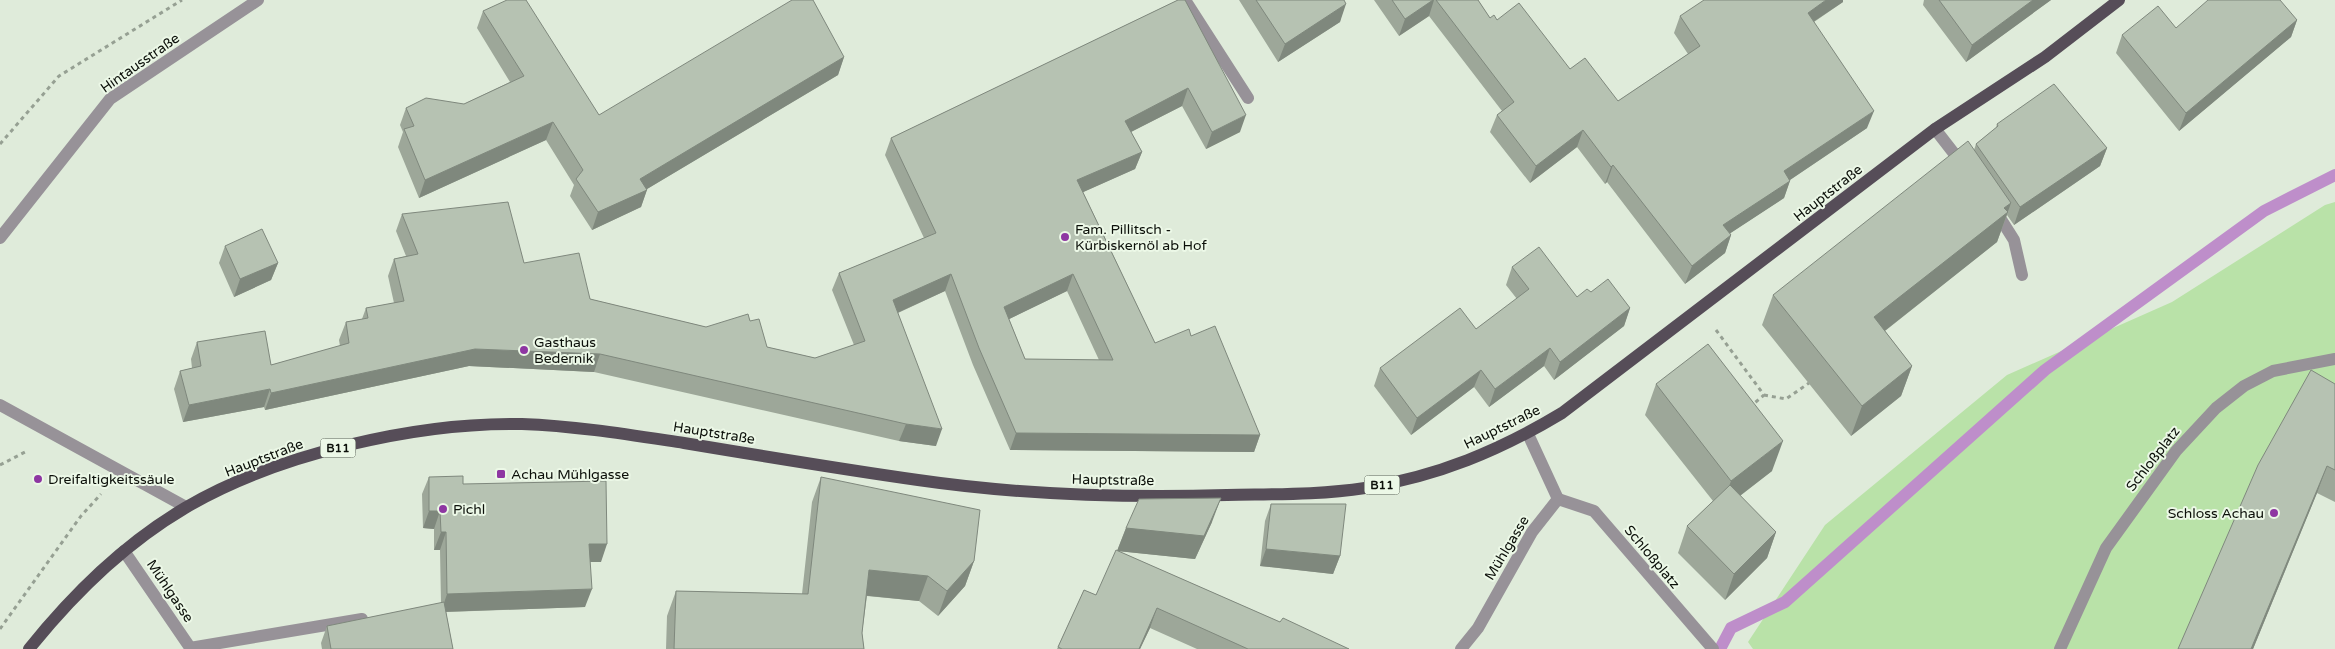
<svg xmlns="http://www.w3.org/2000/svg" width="2335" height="649" viewBox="0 0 2335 649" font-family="'Varela Round',sans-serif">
<rect width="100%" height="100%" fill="#dfebda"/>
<path fill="#b9e2a8" d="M2335 202V416L2180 649H1753L1748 642 1825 525 2007 375 2172 302 2325 205Z"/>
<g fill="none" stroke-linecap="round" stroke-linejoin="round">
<path stroke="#be8eca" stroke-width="12" d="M1720 649 1731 628 1785 602 2045 370 2264 211 2335 175"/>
<path stroke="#96a093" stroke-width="3" stroke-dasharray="4 4" stroke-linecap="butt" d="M0 144 59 76 182 0
M1716 330 1764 395 1751 406
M1764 395 1786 399 1809 383
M0 465 27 451
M0 629 81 516 101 494"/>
<path stroke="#979298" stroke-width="12" d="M1185 0 1248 98
M1935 129 1963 165
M1995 210 2014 240 2022 275
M1558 499 1594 511 1713 649
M190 648 362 619
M2060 649 2106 548 2176 451 2216 408 2244 386 2273 371 2335 359"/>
<path stroke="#979298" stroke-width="12" d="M0 238 110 99 258 0
M124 551 191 649
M1461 649 1478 628 1532 532 1558 499 1528 434"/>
<path stroke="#979298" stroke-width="12" d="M0 405 186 507"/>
<path stroke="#564d58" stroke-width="12" d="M29 649C73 594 124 544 185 508 277 454 416 422 522 424 577 426 631 435 684 443 762 456 840 469 918 480 1021 495 1123 498 1227 495 1273 494 1320 495 1365 488 1438 476 1499 451 1562 413L1935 129 2045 57 2119 0"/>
</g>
<path fill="#9da799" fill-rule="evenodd" d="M1178 0 1240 132 1206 149 1182 106 1131 132 1142 152 1135 169 1083 192 1155 343 1191 336 1260 435 1254 452 1010 450 973 365 945 291 898 313 936 446 899 441 594 372 469 366 265 410 264 407 183 422 174 389 180 371 192 368 191 359 197 342 271 365 340 346 339 340 346 322 362 319 366 308 394 303 388 276 394 259 406 256 396 231 402 214 524 263 590 299 706 327 750 321 767 347 815 358 854 345 832 290 839 273 924 238 885 155 891 138ZM1067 291 1099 360 1025 359 1009 319Z
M1239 0H1344L1340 22 1278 62Z
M1374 0H1478L1490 18 1497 20 1618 101 1688 54 1674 33 1680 16 1843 2 1814 22 1867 128 1790 180 1784 198 1730 233 1731 235 1725 253 1685 284 1607 182 1605 184 1577 147 1530 183 1490 132 1497 115 1502 111 1429 16 1399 36Z
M1924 0H2051L1966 62 1923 5Z
M483 11 599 115 844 57 838 75 647 189 641 207 592 230 570 196 574 185 546 140 419 198 398 147 403 132 400 125 406 108 464 104 510 82 477 28Z
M2297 20 2291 37 2179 131 2116 53 2122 35 2176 28Z
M1997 124 2107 148 2100 166 2014 225 2007 215 1997 242 1885 331 1912 366 1901 396 1851 436 1762 325 1773 295 1974 150 1976 144 1996 128Z
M225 246 278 263 271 280 234 297 219 263Z
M1512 267 1577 297 1591 292 1630 308 1624 326 1554 380 1544 366 1489 407 1474 387 1411 435 1374 386 1380 368 1476 329 1517 299 1506 285Z
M1656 384 1772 471 1740 496 1776 532 1767 558 1725 600 1678 553 1687 526 1713 501 1645 415Z
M2335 384V502L2317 493 2253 649H2178Z
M429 477 463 484 601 562H590L585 607 446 612 453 649H322L321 643 327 626 441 603 440 550H434V529L423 528 422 494Z
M821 477 974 561 965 586 938 616 919 601 867 596 862 633 864 649H666L667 616 676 591 802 594 812 502Z
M1271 504 1340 556 1333 574 1260 566 1265 521Z
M1212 522 1195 559 1118 551 1280 622 1349 649H1197L1150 628 1140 649H1057L1084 590 1096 595 1117 551 1126 528Z"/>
<path fill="#7f887d" d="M1433 0H1434L1429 16 1399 36 1405 19Z
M1826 0H1843V2L1801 30 1808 13Z
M2033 0H2051L1966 62 1972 45Z
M1346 4 1340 22 1278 62 1285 44Z
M2297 20 2291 37 2179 131 2186 113Z
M844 57 838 75 642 192 647 190 641 207 592 230 598 212 640 179Z
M1188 88 1182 106 1119 138 1125 121Z
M1874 111 1867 128 1778 188 1784 171Z
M1246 115 1240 132 1206 149 1212 132Z
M553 122 546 140 419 198 425 180Z
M1583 130 1577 147 1530 183 1536 166Z
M2107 148 2100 166 2014 225 2020 207Z
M1142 152 1135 169 1070 198 1077 180Z
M1613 165 1607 182 1605 184 1611 167Z
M1790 181 1784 198 1717 242 1723 225Z
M2011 203 1997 242 1863 348 1874 317 2004 208Z
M1731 235 1725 253 1685 284 1692 266Z
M278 263 271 280 234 297 240 279Z
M951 274 945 291 886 318 893 300Z
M1073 274 1067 291 997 325 1004 307Z
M1630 308 1624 326 1554 380 1560 362Z
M1550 348 1544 366 1489 407 1495 389Z
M475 349 600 354 594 372 469 366 265 410 271 393Z
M1912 366 1901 396 1851 436 1862 406Z
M1481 370 1474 387 1411 435 1417 418Z
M270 389 264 407 183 422 189 405Z
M906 424 942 429 936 446 899 441Z
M1016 433 1260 435 1254 452 1010 450Z
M1783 441 1772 471 1720 511 1731 481Z
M2327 466 2317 493 2253 649H2251Z
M1221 498 1212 522 1195 559 1117 551 1126 528Z
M429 511H440L434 529 423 528Z
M441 532H446L440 550H434Z
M1776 532 1767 558 1725 600 1734 574Z
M589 544H607L601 562H583Z
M1266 549 1340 556 1333 574 1260 566Z
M974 561 965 586 938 616 947 591Z
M869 570 928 576 919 601 860 595Z
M592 589 585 607 441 612 447 594Z
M1157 608 1150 628 1140 649H1139Z"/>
<path fill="#b6c2b2" stroke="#7f887d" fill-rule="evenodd" d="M507 0H526L599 115 792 0H813L844 57 640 179 647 190 598 212 576 179 583 170 553 122 425 180 404 129 414 126 406 108 426 98 464 104 524 76 483 11Z
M1178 0H1185L1246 115 1212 132 1188 88 1125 121 1142 152 1077 180 1155 343 1189 329 1191 336 1215 326 1260 435 1016 433 979 348 951 274 893 300 942 429 906 424 600 354 475 349 271 393 270 389 189 405 180 371 201 366 197 342 265 331 271 365 349 343 346 322 368 318 366 308 404 301 394 259 418 254 402 214 508 202 524 263 579 253 590 299 706 327 748 314 750 321 759 319 767 347 815 358 865 341 839 273 936 233 891 138ZM1073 274 1113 360 1025 359 1004 307Z
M1256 0H1344L1346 4 1285 44Z
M1392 0H1433L1405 19Z
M1436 0H1478L1490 18 1494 15 1497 20 1519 3 1570 69 1585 58 1618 101 1700 46 1680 16 1704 0H1826L1808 13 1874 111 1784 171 1790 181 1723 225 1731 235 1692 266 1613 165 1611 167 1583 130 1536 166 1497 115 1514 102Z
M1939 0H2033L1972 45Z
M2208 0H2280L2297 20 2186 113 2122 35 2158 6 2176 28Z
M2054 84 2107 148 2020 207 1976 144 1998 126 1997 124Z
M1968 141 2011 203 2004 208 2008 212 1874 317 1912 366 1862 406 1773 295Z
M262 229 278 263 240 279 225 246Z
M1539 247 1577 297 1587 289 1591 292 1608 279 1630 308 1560 362 1550 348 1495 389 1481 370 1417 418 1380 368 1460 308 1476 329 1529 289 1512 267Z
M1708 344 1783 441 1731 481 1656 384Z
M2311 370 2335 384V470L2327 466 2251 649H2178L2258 465Z
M463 476V484L606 481 607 544H589L592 589 447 594 446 532H441L440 511H429V477Z
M821 477 980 510 974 561 947 591 928 576 869 570 862 633 864 649H674L676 591 808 594Z
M1730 485 1776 532 1734 574 1687 526Z
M1221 498 1204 536 1126 528 1139 499Z
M1271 504H1346L1340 556 1266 549Z
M1116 550 1280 622 1283 618 1349 649H1248L1157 608 1139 649H1062L1058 647 1084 590 1096 595Z
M444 602 453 649H331L327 626Z"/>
<g fill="#8e36a2" stroke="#ecf8e7" stroke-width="2">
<circle cx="1065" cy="237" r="5"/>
<circle cx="524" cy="350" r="5"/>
<rect x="496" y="469" width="10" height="10" rx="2.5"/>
<circle cx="38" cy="479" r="5"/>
<circle cx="443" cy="509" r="5"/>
<circle cx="2274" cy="513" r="5"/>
</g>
<g text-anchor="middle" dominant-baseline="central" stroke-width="4" stroke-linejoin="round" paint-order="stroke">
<g fill="#ecf8e7" stroke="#4f564c" stroke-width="1">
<rect x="320.5" y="438.5" width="35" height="19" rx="4"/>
<rect x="1364.5" y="475.5" width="35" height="19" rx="4"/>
</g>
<g font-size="12" font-weight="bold" fill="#0c100a">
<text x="338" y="448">B11</text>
<text x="1382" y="485">B11</text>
</g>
<g font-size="14" fill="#0c100a" stroke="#ecf8e7">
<text transform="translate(140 63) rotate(-35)">Hintausstraße</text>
<text transform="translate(1828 193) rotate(-38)">Hauptstraße</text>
<text transform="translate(1502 427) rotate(-26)">Hauptstraße</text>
<text transform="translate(714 433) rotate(9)">Hauptstraße</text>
<text transform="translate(264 458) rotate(-21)">Hauptstraße</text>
<text transform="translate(2153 459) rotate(-52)">Schloßplatz</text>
<text transform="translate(1113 480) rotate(1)">Hauptstraße</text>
<text transform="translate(1507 548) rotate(-59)">Mühlgasse</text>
<text transform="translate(1652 557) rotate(50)">Schloßplatz</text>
<text transform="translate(170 591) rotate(56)">Mühlgasse</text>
</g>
<g font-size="14" fill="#0c100a" stroke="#ecf8e7" text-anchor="start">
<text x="1075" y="229">Fam. Pillitsch -<tspan x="1075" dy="16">Kürbiskernöl ab Hof</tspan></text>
<text x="534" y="342">Gasthaus<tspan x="534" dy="16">Bedernik</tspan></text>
<text x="511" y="474">Achau Mühlgasse</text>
<text x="48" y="479">Dreifaltigkeitssäule</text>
<text x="453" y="509">Pichl</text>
<text x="2264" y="513" text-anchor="end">Schloss Achau</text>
</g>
</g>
</svg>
